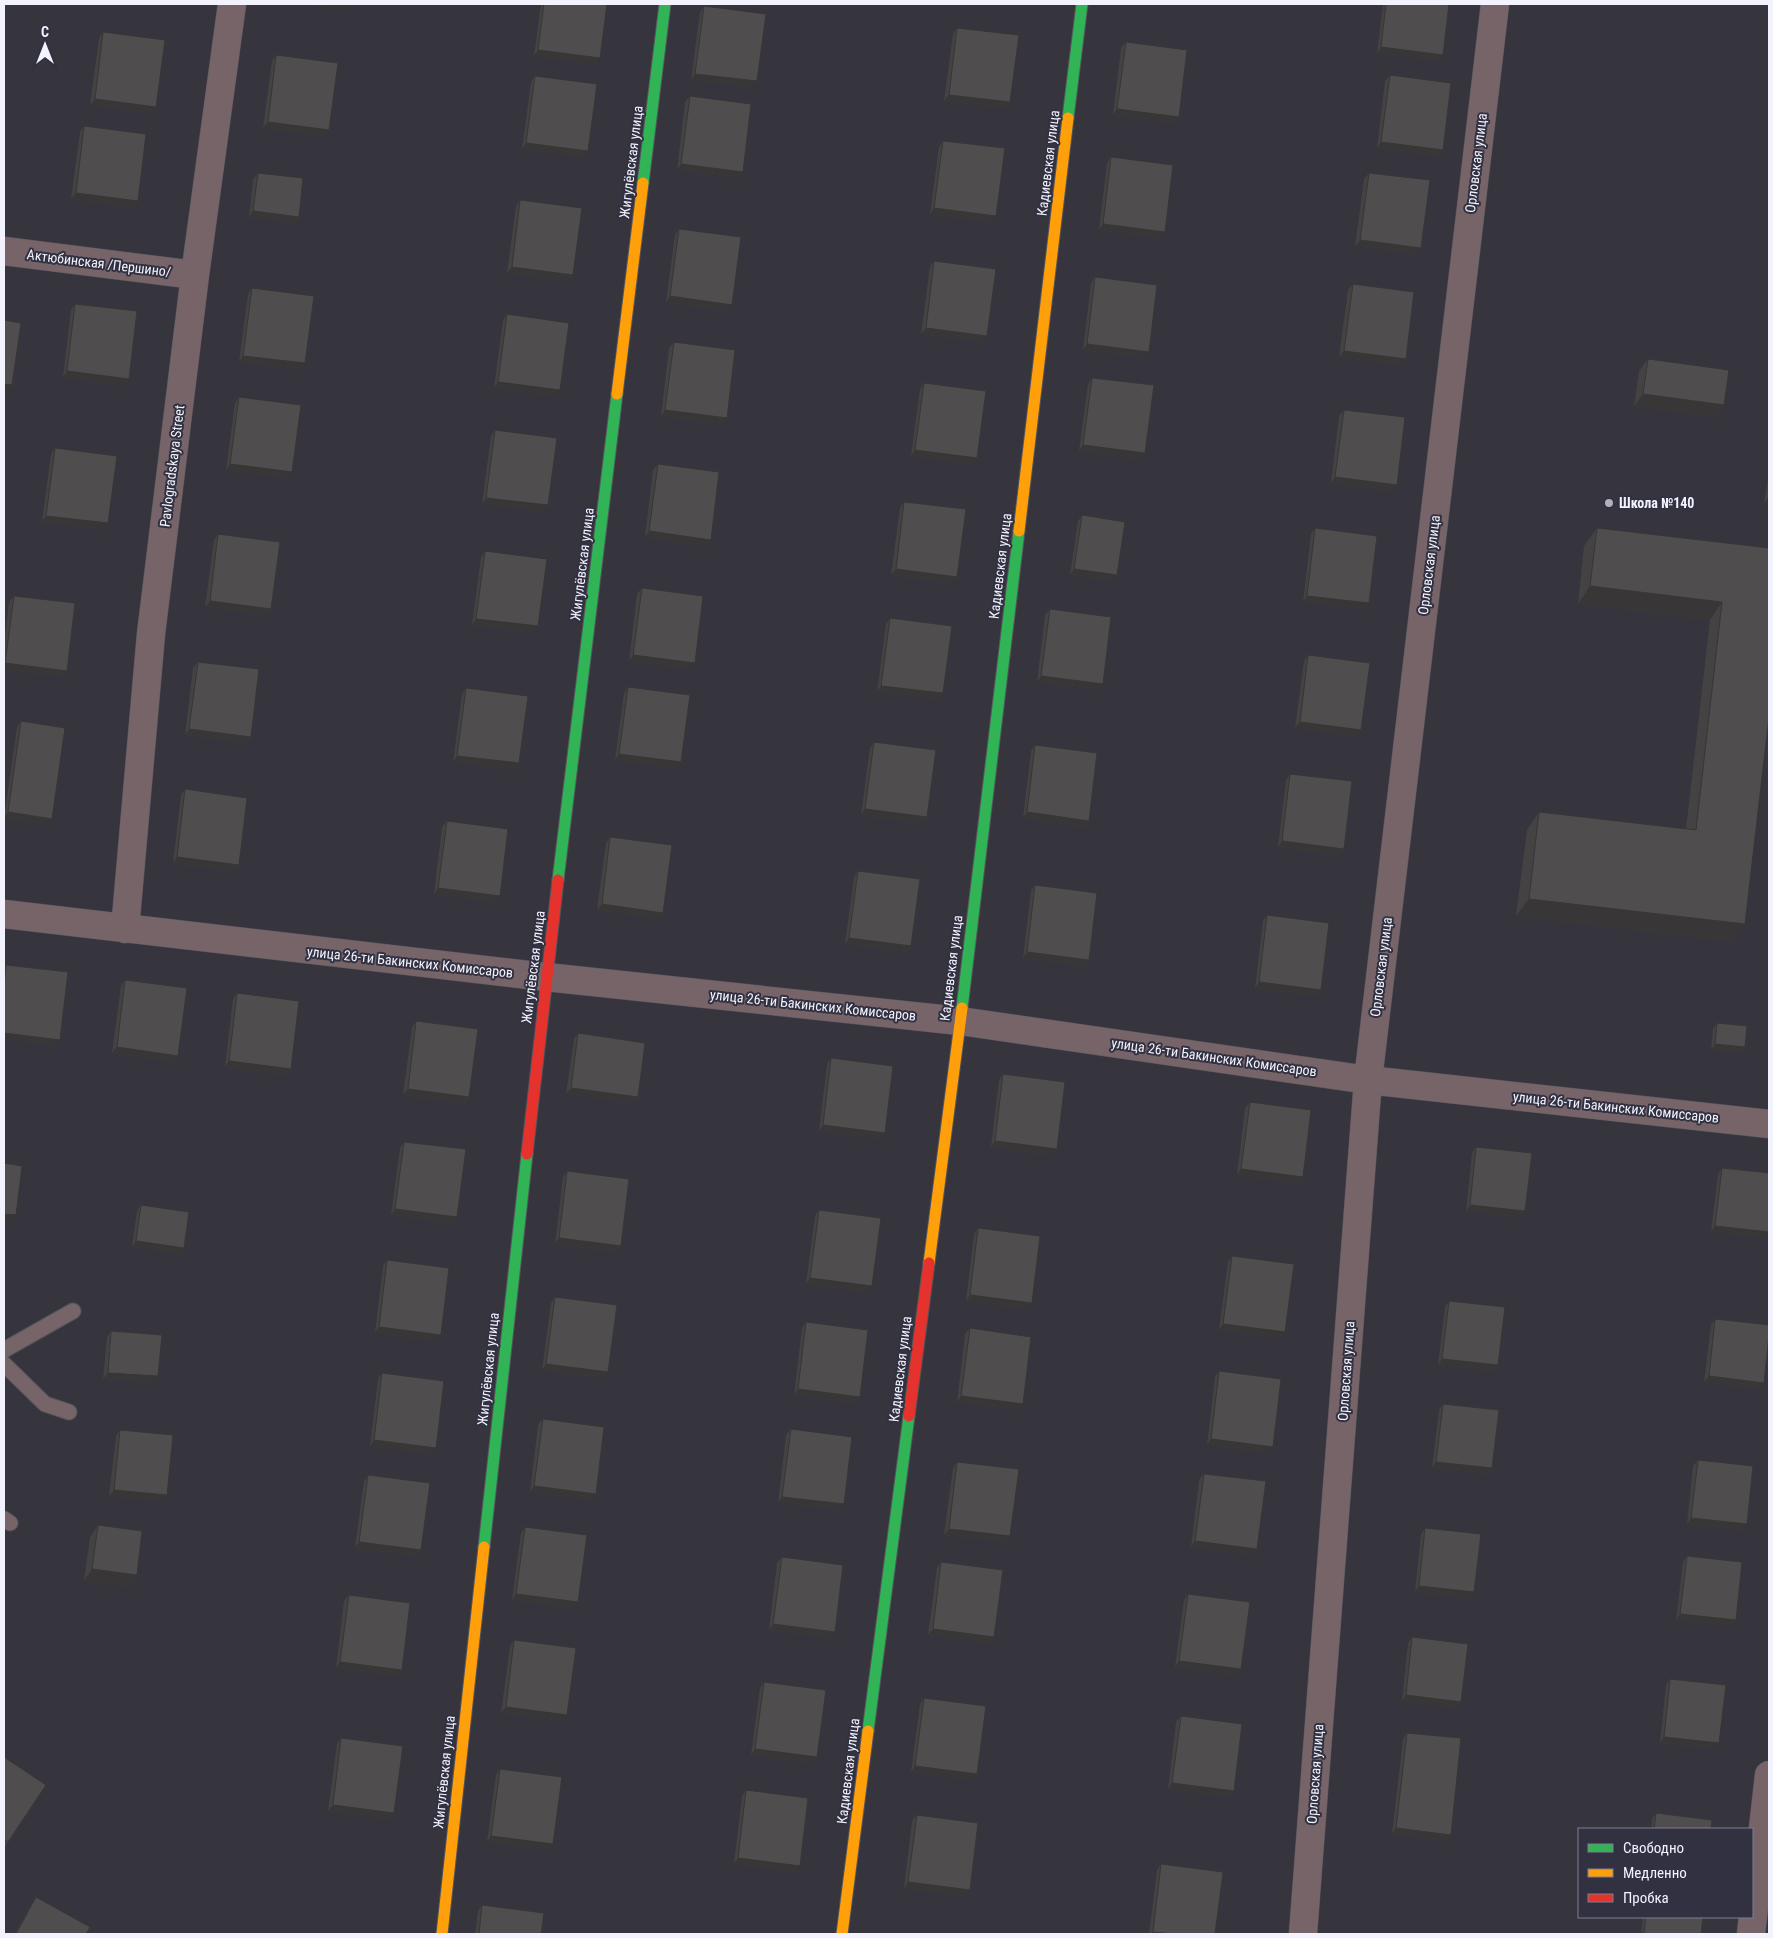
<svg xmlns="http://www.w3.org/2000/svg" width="1773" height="1938" viewBox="0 0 1773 1938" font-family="'Roboto Condensed',sans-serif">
<rect width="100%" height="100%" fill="#36353e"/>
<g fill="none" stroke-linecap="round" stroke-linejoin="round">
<g stroke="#55545c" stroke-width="17">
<path id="lane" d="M4 1350 73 1311
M4 1364 45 1404 69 1412
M4 1519 10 1523"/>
</g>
<g stroke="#55545c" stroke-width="29">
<path id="street" d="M4 251 195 275
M4 914 546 977 960 1021 1368 1080 1769 1124
M125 929 151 634 195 275 232 4
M1303 1934 1368 1080 1495 4
M1751 1934 1769 1775"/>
</g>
<g stroke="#55545c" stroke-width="13">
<path id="fast" d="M1068 118 1082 4
M643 183 665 4
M558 880 617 394
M962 1008 1019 531
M484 1547 527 1154
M868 1731 909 1416"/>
</g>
<g stroke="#55545c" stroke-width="13">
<path id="slow" d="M617 394 643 183
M1019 531 1068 118
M929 1263 962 1008
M442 1934 484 1547
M842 1934 868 1731"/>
</g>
<g stroke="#55545c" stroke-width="13">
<path id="jam" d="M527 1154 558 880
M909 1416 929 1263"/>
</g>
<use href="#lane" stroke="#766468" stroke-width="15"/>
<use href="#street" stroke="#766468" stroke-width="28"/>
<use href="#fast" stroke="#30b455" stroke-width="11"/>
<use href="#slow" stroke="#ff9f0a" stroke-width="11"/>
<use href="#jam" stroke="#e5322d" stroke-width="11"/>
</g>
<path fill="#454243" d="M541 4H607L596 64 534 56Z
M1383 4H1449L1439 61 1377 53Z
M704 6 753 87 691 80 700 12Z
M957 28 1006 108 944 101 953 34Z
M103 32 152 113 90 105 99 38Z
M1126 42 1175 123 1113 115 1121 48Z
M276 55 329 130 325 136 263 128 272 61Z
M1390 75 1439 156 1377 148 1385 81Z
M535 76 588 151 584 157 522 149 531 82Z
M690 96 739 178 677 170 685 102Z
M84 126 138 201 133 207 71 199 80 132Z
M943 141 996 216 992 222 930 214 939 147Z
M1111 157 1160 238 1099 230 1107 163Z
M258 173 299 217 295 223 249 217 253 179Z
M1369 173 1421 248 1417 254 1355 246 1364 179Z
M520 200 573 275 569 281 507 273 516 206Z
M679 229 728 311 666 302 675 235Z
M934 261 987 336 983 342 921 334 930 267Z
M1095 277 1149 352 1144 358 1083 350 1091 283Z
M1353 284 1406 359 1401 365 1339 357 1348 290Z
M252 288 301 369 239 362 248 294Z
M75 304 129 379 124 385 63 377 71 310Z
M507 314 556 396 494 388 503 320Z
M674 342 723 424 661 416 669 348Z
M1648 359 1715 417 1634 406 1639 371Z
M1092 378 1141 459 1079 451 1088 384Z
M924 383 973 464 911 456 920 389Z
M239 397 288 478 226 470 235 403Z
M1344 410 1393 491 1331 483 1339 416Z
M495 430 544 511 482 504 491 436Z
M55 448 104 529 42 522 51 454Z
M658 464 707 546 645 537 653 470Z
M1769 473V503H1764Z
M904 502 953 583 891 575 900 508Z
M1082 515 1117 575 1113 581 1070 575 1078 521Z
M1315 528 1369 603 1364 609 1303 602 1311 534Z
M1597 528 1769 548 1733 942 1516 916 1527 830 1539 812 1686 829 1710 620 1578 604 1584 546Z
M218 534 267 615 205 607 214 540Z
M485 551 534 632 472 625 481 557Z
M642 588 695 663 691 669 629 661 637 594Z
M14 596 67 671 63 677 4 669V645L9 602Z
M1050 609 1103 684 1099 690 1037 682 1045 615Z
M890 618 943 693 939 699 877 692 886 624Z
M1308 655 1361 730 1357 736 1295 728 1304 661Z
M198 662 251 737 247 743 185 735 193 668Z
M628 687 681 762 677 768 615 760 624 693Z
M466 688 515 769 453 762 462 694Z
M21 721 52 819 47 825 4 818 17 727Z
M874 742 927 817 923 823 861 815 870 748Z
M1035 745 1089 821 1084 827 1023 818 1031 751Z
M1290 774 1344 849 1339 855 1278 847 1286 780Z
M185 789 239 865 235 871 173 863 181 795Z
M447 821 500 896 495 902 434 894 442 827Z
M610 837 663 913 659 919 597 910 606 843Z
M858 871 911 946 907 952 845 944 854 877Z
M1035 885 1089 960 1084 966 1023 958 1031 891Z
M1267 915 1321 990 1316 996 1255 988 1263 921Z
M6 965 60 1040 55 1046 4 1039V969Z
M125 980 178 1056 174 1062 112 1053 121 986Z
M237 993 291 1069 286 1075 225 1067 233 999Z
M416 1021 469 1097 465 1103 403 1095 412 1027Z
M1717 1023 1745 1047 1741 1053 1711 1050 1713 1029Z
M578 1033 638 1097 634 1103 566 1094 574 1039Z
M831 1058 885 1133 880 1139 819 1131 827 1064Z
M1003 1074 1057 1149 1052 1155 991 1147 999 1080Z
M1250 1102 1303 1177 1299 1183 1237 1175 1245 1108Z
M404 1142 457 1217 453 1223 391 1215 400 1148Z
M1476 1147 1521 1217 1466 1211 1472 1153Z
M1722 1168 1769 1173V1235L1767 1238 1711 1232 1718 1174Z
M567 1171 621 1246 616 1252 555 1244 563 1177Z
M141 1205 184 1248 180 1254 132 1247 137 1211Z
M819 1210 868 1292 806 1284 815 1216Z
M978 1228 1028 1309 966 1301 974 1234Z
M1232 1256 1281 1338 1219 1330 1228 1262Z
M387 1260 436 1341 375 1333 383 1266Z
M555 1297 604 1378 542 1370 551 1303Z
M1449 1301 1494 1371 1438 1365 1445 1307Z
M1715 1319 1764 1383 1760 1389 1704 1382 1711 1325Z
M806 1322 856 1403 794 1395 802 1328Z
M970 1328 1019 1410 957 1402 965 1334Z
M111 1331 158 1376 154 1382 103 1379 107 1337Z
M1219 1371 1268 1453 1207 1445 1215 1377Z
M382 1373 431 1454 370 1446 378 1379Z
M1443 1404 1488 1474 1432 1468 1439 1410Z
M543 1419 596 1494 592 1500 530 1492 538 1425Z
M791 1429 844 1504 840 1510 778 1503 786 1435Z
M120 1430 167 1495 162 1501 109 1496 116 1436Z
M1698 1460 1742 1530 1687 1524 1693 1466Z
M957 1462 1006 1542 944 1535 953 1468Z
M1204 1474 1252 1555 1191 1547 1199 1480Z
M368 1475 417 1556 355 1548 364 1481Z
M98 1525 137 1575 128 1587 84 1581 90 1537Z
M525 1527 574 1608 512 1600 521 1533Z
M1425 1528 1474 1592 1470 1598 1415 1592 1421 1534Z
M1687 1556 1732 1626 1676 1620 1683 1562Z
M782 1557 831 1638 769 1630 777 1563Z
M941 1562 990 1643 928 1635 937 1568Z
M1188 1594 1236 1675 1175 1667 1184 1600Z
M349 1595 398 1676 336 1668 344 1601Z
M1412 1637 1457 1708 1402 1701 1408 1643Z
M514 1640 563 1721 501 1713 510 1646Z
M1670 1679 1719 1743 1715 1749 1660 1743 1666 1685Z
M764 1682 813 1763 751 1755 760 1688Z
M924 1698 972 1780 911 1772 920 1704Z
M1181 1716 1230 1797 1168 1789 1176 1722Z
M1407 1733 1451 1835 1446 1841 1392 1834 1403 1739Z
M341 1738 390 1819 328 1811 337 1744Z
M4 1757 46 1785 4 1848Z
M500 1769 553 1844 549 1850 487 1842 496 1775Z
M746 1790 796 1872 734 1864 742 1796Z
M1656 1813 1711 1829H1651L1652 1819Z
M917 1815 965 1896 904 1888 912 1821Z
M1161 1864 1215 1934H1149L1157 1870Z
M36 1897 86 1934H15L32 1903Z
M482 1905 541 1934H475L478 1911Z
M1643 1917H1703L1701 1934H1641Z"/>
<path fill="#383637" d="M146 4H166L164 6Z
M298 4H351L347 10Z
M1381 47 1443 55 1439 61 1377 53Z
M538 50 600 58 596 64 534 56Z
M695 74 757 81 753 87 691 80Z
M949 95 1010 102 1006 108 944 101Z
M95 99 156 107 152 113 90 105Z
M1117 109 1179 117 1175 123 1113 115Z
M268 122 329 130 325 136 263 128Z
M1381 142 1443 150 1439 156 1377 148Z
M526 143 588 151 584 157 522 149Z
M681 164 743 172 739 178 677 170Z
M76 193 138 201 133 207 71 199Z
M934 208 996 216 992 222 930 214Z
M253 211 299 217 295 223 249 217Z
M1103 224 1165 232 1160 238 1099 230Z
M1360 240 1421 248 1417 254 1355 246Z
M512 267 573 275 569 281 507 273Z
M670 296 732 305 728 311 666 302Z
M926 328 987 336 983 342 921 334Z
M1087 344 1149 352 1144 358 1083 350Z
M1344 351 1406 359 1401 365 1339 357Z
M243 356 305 363 301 369 239 362Z
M67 371 129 379 124 385 63 377Z
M498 382 560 390 556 396 494 388Z
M4 384 12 385 8 391 4 390Z
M1643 394 1724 405 1715 417 1634 406Z
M665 410 727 418 723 424 661 416Z
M1083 445 1145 453 1141 459 1079 451Z
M915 450 977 458 973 464 911 456Z
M230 464 292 472 288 478 226 470Z
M1335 477 1397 485 1393 491 1331 483Z
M1769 497V503H1764Z
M486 498 548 505 544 511 482 504Z
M46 516 108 523 104 529 42 522Z
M649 531 711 540 707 546 645 537Z
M896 569 957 577 953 583 891 575Z
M1074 569 1117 575 1113 581 1070 575Z
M1590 586 1722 602 1710 620 1578 604Z
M1307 596 1369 603 1364 609 1303 602Z
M210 601 271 609 267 615 205 607Z
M476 619 538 626 534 632 472 625Z
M633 655 695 663 691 669 629 661Z
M5 663 67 671 63 677 4 669V664Z
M1041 676 1103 684 1099 690 1037 682Z
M881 686 943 693 939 699 877 692Z
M1300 722 1361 730 1357 736 1295 728Z
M189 729 251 737 247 743 185 735Z
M619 754 681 762 677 768 615 760Z
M457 756 519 763 515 769 453 762Z
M865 809 927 817 923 823 861 815Z
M8 812 52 819 47 825 4 818Z
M1027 812 1089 821 1084 827 1023 818Z
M1282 841 1344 849 1339 855 1278 847Z
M177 857 239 865 235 871 173 863Z
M438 888 500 896 495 902 434 894Z
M1529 899 1745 924 1733 942 1516 916Z
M602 904 663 913 659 919 597 910Z
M849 938 911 946 907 952 845 944Z
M1027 952 1089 960 1084 966 1023 958Z
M1259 982 1321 990 1316 996 1255 988Z
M4 1033 60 1040 55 1046 4 1039Z
M1715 1044 1745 1047 1741 1053 1711 1050Z
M117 1047 178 1056 174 1062 112 1053Z
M229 1061 291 1069 286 1075 225 1067Z
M571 1088 638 1097 634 1103 566 1094Z
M408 1089 469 1097 465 1103 403 1095Z
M823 1125 885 1133 880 1139 819 1131Z
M995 1141 1057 1149 1052 1155 991 1147Z
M1241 1169 1303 1177 1299 1183 1237 1175Z
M1470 1205 1525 1211 1521 1217 1466 1211Z
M395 1209 457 1217 453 1223 391 1215Z
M4 1214 16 1215 11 1221 4 1220Z
M1715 1226 1769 1232V1235L1767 1238 1711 1232Z
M559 1238 621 1246 616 1252 555 1244Z
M136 1241 184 1248 180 1254 132 1247Z
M810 1278 872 1286 868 1292 806 1284Z
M970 1295 1032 1303 1028 1309 966 1301Z
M1223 1324 1285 1332 1281 1338 1219 1330Z
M379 1327 441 1335 436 1341 375 1333Z
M1442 1359 1498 1365 1494 1371 1438 1365Z
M546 1364 608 1372 604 1378 542 1370Z
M108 1373 158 1376 154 1382 103 1379Z
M1709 1376 1764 1383 1760 1389 1704 1382Z
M798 1389 860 1397 856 1403 794 1395Z
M961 1396 1023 1404 1019 1410 957 1402Z
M1211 1439 1273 1447 1268 1453 1207 1445Z
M374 1440 436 1448 431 1454 370 1446Z
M1436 1462 1492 1468 1488 1474 1432 1468Z
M534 1486 596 1494 592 1500 530 1492Z
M114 1490 167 1495 162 1501 109 1496Z
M782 1497 844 1504 840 1510 778 1503Z
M1691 1518 1747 1524 1742 1530 1687 1524Z
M949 1529 1010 1536 1006 1542 944 1535Z
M1195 1541 1257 1549 1252 1555 1191 1547Z
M359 1542 421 1550 417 1556 355 1548Z
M92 1569 137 1575 128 1587 84 1581Z
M1419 1586 1474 1592 1470 1598 1415 1592Z
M516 1594 578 1602 574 1608 512 1600Z
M1680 1614 1736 1620 1732 1626 1676 1620Z
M773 1624 835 1632 831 1638 769 1630Z
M933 1629 994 1637 990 1643 928 1635Z
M1179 1661 1241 1669 1236 1675 1175 1667Z
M340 1662 402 1670 398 1676 336 1668Z
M1406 1695 1461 1702 1457 1708 1402 1701Z
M506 1707 567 1715 563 1721 501 1713Z
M1664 1737 1719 1743 1715 1749 1660 1743Z
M755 1749 817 1757 813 1763 751 1755Z
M915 1766 977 1774 972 1780 911 1772Z
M1172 1783 1234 1791 1230 1797 1168 1789Z
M333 1805 394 1813 390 1819 328 1811Z
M1396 1828 1451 1835 1446 1841 1392 1834Z
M491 1836 553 1844 549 1850 487 1842Z
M738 1858 800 1866 796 1872 734 1864Z
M908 1882 970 1890 965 1896 904 1888Z
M1153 1932 1173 1934H1151Z"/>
<path fill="#504d4e" stroke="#383637" d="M544 4H607L600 58 538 50Z
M1386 4H1449L1443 55 1381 47Z
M704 6 766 14 757 81 695 74Z
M957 28 1019 35 1010 102 949 95Z
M103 32 165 40 156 107 95 99Z
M1126 42 1187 50 1179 117 1117 109Z
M276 55 338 63 329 130 268 122Z
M1390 75 1451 83 1443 150 1381 142Z
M535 76 597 84 588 151 526 143Z
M690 96 751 104 743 172 681 164Z
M84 126 146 134 138 201 76 193Z
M943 141 1005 148 996 216 934 208Z
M1111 157 1173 165 1165 232 1103 224Z
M258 173 303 178 299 217 253 211Z
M1369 173 1430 180 1421 248 1360 240Z
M520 200 582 208 573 275 512 267Z
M679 229 741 237 732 305 670 296Z
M934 261 996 269 987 336 926 328Z
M1095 277 1157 285 1149 352 1087 344Z
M1353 284 1414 292 1406 359 1344 351Z
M252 288 314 296 305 363 243 356Z
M75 304 137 311 129 379 67 371Z
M507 314 569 323 560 390 498 382Z
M4 320 21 323 12 385 4 384Z
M674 342 735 350 727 418 665 410Z
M1648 359 1729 370 1724 405 1643 394Z
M1092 378 1154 385 1145 453 1083 445Z
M924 383 986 391 977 458 915 450Z
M239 397 301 405 292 472 230 464Z
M1344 410 1405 417 1397 485 1335 477Z
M495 430 557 438 548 505 486 498Z
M55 448 117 456 108 523 46 516Z
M658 464 719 472 711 540 649 531Z
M904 502 966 509 957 577 896 569Z
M1082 515 1125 522 1117 575 1074 569Z
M1315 528 1377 536 1369 603 1307 596Z
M1597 528 1769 548V717L1745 924 1529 899 1539 812 1696 830 1722 602 1590 586Z
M218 534 280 542 271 609 210 601Z
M485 551 547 559 538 626 476 619Z
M642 588 703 596 695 663 633 655Z
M14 596 75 603 67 671 5 663Z
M1050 609 1111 617 1103 684 1041 676Z
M890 618 952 626 943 693 881 686Z
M1308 655 1370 663 1361 730 1300 722Z
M198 662 259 669 251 737 189 729Z
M628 687 690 695 681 762 619 754Z
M466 688 528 696 519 763 457 756Z
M21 721 65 728 52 819 8 812Z
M874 742 936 750 927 817 865 809Z
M1035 745 1097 753 1089 821 1027 812Z
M1290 774 1352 781 1344 849 1282 841Z
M185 789 247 798 239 865 177 857Z
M447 821 508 829 500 896 438 888Z
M610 837 672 845 663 913 602 904Z
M858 871 920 879 911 946 849 938Z
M1035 885 1097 893 1089 960 1027 952Z
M1267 915 1329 923 1321 990 1259 982Z
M6 965 68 972 60 1040 4 1033V986Z
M125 980 187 988 178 1056 117 1047Z
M237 993 299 1001 291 1069 229 1061Z
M416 1021 478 1029 469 1097 408 1089Z
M1717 1023 1747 1026 1745 1047 1715 1044Z
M578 1033 645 1043 638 1097 571 1088Z
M831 1058 893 1066 885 1133 823 1125Z
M1003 1074 1065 1082 1057 1149 995 1141Z
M1250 1102 1311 1110 1303 1177 1241 1169Z
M404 1142 466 1149 457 1217 395 1209Z
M1476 1147 1532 1153 1525 1211 1470 1205Z
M4 1163 22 1166 16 1215 4 1214Z
M1722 1168 1769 1173V1232L1715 1226Z
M567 1171 629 1179 621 1246 559 1238Z
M141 1205 189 1212 184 1248 136 1241Z
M819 1210 881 1218 872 1286 810 1278Z
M978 1228 1040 1236 1032 1303 970 1295Z
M1232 1256 1294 1264 1285 1332 1223 1324Z
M387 1260 449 1268 441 1335 379 1327Z
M555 1297 617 1305 608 1372 546 1364Z
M1449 1301 1505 1307 1498 1365 1442 1359Z
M1715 1319 1769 1325V1335L1764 1383 1709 1376Z
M806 1322 868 1330 860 1397 798 1389Z
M970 1328 1031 1337 1023 1404 961 1396Z
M111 1331 162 1335 158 1376 108 1373Z
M1219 1371 1281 1379 1273 1447 1211 1439Z
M382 1373 444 1381 436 1448 374 1440Z
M1443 1404 1499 1410 1492 1468 1436 1462Z
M543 1419 604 1427 596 1494 534 1486Z
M791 1429 852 1437 844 1504 782 1497Z
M120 1430 173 1435 167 1495 114 1490Z
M1698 1460 1753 1466 1747 1524 1691 1518Z
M957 1462 1019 1469 1010 1536 949 1529Z
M1204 1474 1266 1481 1257 1549 1195 1541Z
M368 1475 430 1483 421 1550 359 1542Z
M98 1525 142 1531 137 1575 92 1569Z
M525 1527 587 1535 578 1602 516 1594Z
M1425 1528 1481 1534 1474 1592 1419 1586Z
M1687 1556 1742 1562 1736 1620 1680 1614Z
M782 1557 843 1565 835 1632 773 1624Z
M941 1562 1003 1570 994 1637 933 1629Z
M1188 1594 1250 1602 1241 1669 1179 1661Z
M349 1595 410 1603 402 1670 340 1662Z
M1412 1637 1468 1644 1461 1702 1406 1695Z
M514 1640 576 1648 567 1715 506 1707Z
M1670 1679 1726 1685 1719 1743 1664 1737Z
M764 1682 826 1690 817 1757 755 1749Z
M924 1698 986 1706 977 1774 915 1766Z
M1181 1716 1242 1724 1234 1791 1172 1783Z
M1407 1733 1461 1738 1451 1835 1396 1828Z
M341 1738 403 1746 394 1813 333 1805Z
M4 1757 46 1785 8 1842 4 1839Z
M500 1769 562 1777 553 1844 491 1836Z
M746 1790 808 1798 800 1866 738 1858Z
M1656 1813 1712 1820 1711 1829H1654Z
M917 1815 978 1823 970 1890 908 1882Z
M1161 1864 1223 1872 1215 1934H1173L1153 1932Z
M36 1897 90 1927 86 1934H16Z
M482 1905 544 1913 541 1934H479Z
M1646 1917H1703L1701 1934H1644Z"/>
<circle fill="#b1b0bb" stroke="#323142" stroke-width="2" cx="1609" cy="503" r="5"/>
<g text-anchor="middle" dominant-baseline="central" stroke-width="4" stroke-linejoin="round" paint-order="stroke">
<g font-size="14" fill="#f3f3fe" stroke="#323142">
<text transform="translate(631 162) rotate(-83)">Жигулёвская улица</text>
<text transform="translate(1048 163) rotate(-83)">Кадиевская улица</text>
<text transform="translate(1476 163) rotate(-83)">Орловская улица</text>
<text transform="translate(99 263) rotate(7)">Актюбинская /Першино/</text>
<text transform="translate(172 466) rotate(-83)">Pavlogradskaya Street</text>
<text transform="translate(582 564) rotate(-83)">Жигулёвская улица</text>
<text transform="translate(1429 565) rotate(-83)">Орловская улица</text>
<text transform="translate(1000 566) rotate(-83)">Кадиевская улица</text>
<text transform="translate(410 962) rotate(6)">улица 26-ти Бакинских Комиссаров</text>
<text transform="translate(533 967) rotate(-83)">Жигулёвская улица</text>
<text transform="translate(1381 967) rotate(-83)">Орловская улица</text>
<text transform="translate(951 968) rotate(-83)">Кадиевская улица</text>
<text transform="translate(813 1005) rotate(6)">улица 26-ти Бакинских Комиссаров</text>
<text transform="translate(1214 1057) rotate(8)">улица 26-ти Бакинских Комиссаров</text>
<text transform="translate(1616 1107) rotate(6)">улица 26-ти Бакинских Комиссаров</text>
<text transform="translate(488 1369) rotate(-84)">Жигулёвская улица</text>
<text transform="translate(900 1369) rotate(-83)">Кадиевская улица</text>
<text transform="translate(1346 1371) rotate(-86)">Орловская улица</text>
<text transform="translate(848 1771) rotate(-83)">Кадиевская улица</text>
<text transform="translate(444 1772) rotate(-84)">Жигулёвская улица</text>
<text transform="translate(1315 1774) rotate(-86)">Орловская улица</text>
</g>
<g font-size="14" font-weight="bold" fill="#f3f3fe" stroke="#323142" text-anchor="start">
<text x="1619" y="503">Школа №140</text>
</g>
</g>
<rect width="1773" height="1938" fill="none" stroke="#f3f3fe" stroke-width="10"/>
<rect x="1578" y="1828" width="175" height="90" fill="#323142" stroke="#7f7f8d"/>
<rect x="1588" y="1844" width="25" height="8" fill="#30b455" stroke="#7f7f8d"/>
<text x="1623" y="1853" font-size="15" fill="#f3f3fe">Свободно</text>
<rect x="1588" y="1869" width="25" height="8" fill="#ff9f0a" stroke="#7f7f8d"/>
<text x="1623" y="1878" font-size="15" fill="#f3f3fe">Медленно</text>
<rect x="1588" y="1894" width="25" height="8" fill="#e5322d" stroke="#7f7f8d"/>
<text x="1623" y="1903" font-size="15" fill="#f3f3fe">Пробка</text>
<g transform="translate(45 45)" stroke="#323142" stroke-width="4" paint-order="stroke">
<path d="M0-4L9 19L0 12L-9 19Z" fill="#f3f3fe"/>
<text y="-8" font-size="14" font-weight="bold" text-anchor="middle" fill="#f3f3fe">С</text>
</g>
</svg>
